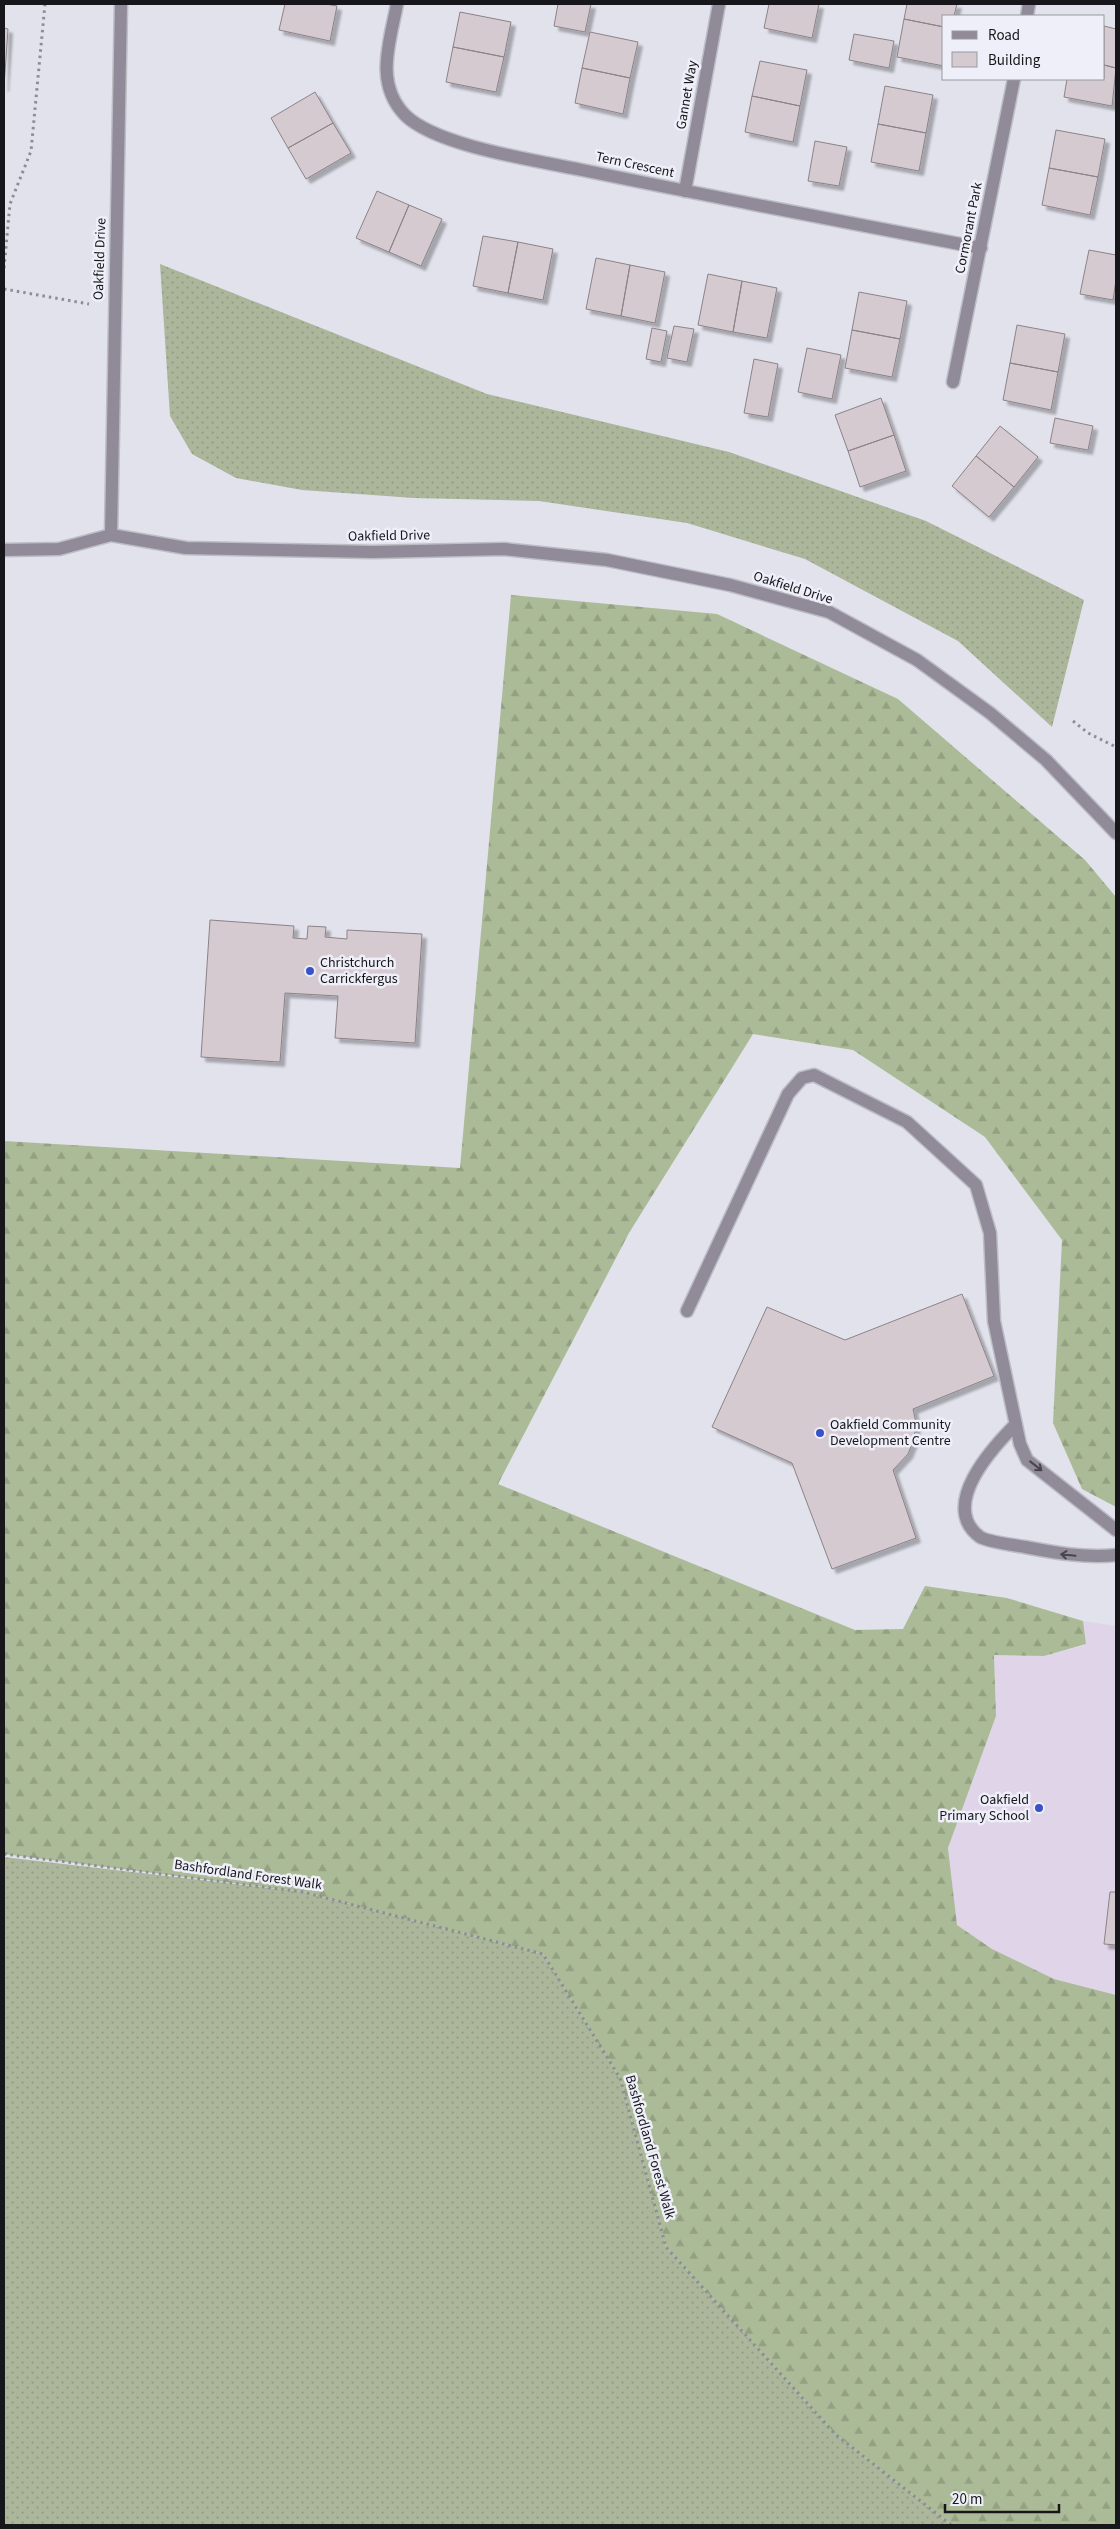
<svg xmlns="http://www.w3.org/2000/svg" width="1120" height="2529" viewBox="0 0 1120 2529" font-family="'Source Sans 3',sans-serif">
<defs>
<pattern id="grass-dots" width="8" height="8" patternUnits="userSpaceOnUse" patternTransform="scale(1.25)"><rect width="8" height="8" fill="#abb69b"/><path d="M2 2h.1M6 6h.1" fill="none" stroke="#929c85" stroke-width="1.8" stroke-linecap="round"/></pattern>
<pattern id="forest-firs" width="22" height="20" patternUnits="userSpaceOnUse" patternTransform="scale(1.25)"><rect width="22" height="20" fill="#acbb97"/><path d="M5 1l3.5 6h-7zM16 11l3.5 6h-7z" fill="#93a082"/></pattern>
<filter id="shadow"><feDropShadow dx="4.5" dy="4.5" stdDeviation="1" flood-color="#0004"/></filter>
</defs>
<rect width="100%" height="100%" fill="#e1e2ec"/>
<path fill="#dfd4e8" d="M1083 1621 1116 1626V1995L1054 1979 992 1949 957 1925 948 1848 996 1716 994 1655 1044 1656 1086 1645Z"/>
<path fill="url(#grass-dots)" d="M160 264 487 394 729 452 926 521 1084 600 1052 727 958 641 805 559 687 523 539 501 414 498 302 490 236 478 192 454 170 416Z
M4 1857 303 1892 543 1954 620 2078 666 2247 835 2434 951 2525H4Z"/>
<path fill="url(#forest-firs)" d="M511 595 717 614 898 699 1085 860 1116 897V1507L1082 1489 1053 1423 1062 1240 985 1137 853 1050 753 1034 629 1233 498 1484 855 1630 903 1629 925 1586 1007 1598 1083 1621 1086 1644 1044 1656 994 1655 996 1716 948 1848 957 1925 992 1949 1054 1979 1116 1995V2525H951L835 2434 666 2247 620 2078 543 1954 303 1892 4 1854V1141L460 1168Z"/>
<path fill="#d5cacf" stroke="#8c8287" filter="url(#shadow)" d="M285 4H326L337 6 330 41 279 30Z
M558 4H591L585 32 554 26Z
M769 4H819L812 38 764 28Z
M907 4H957L954 16H944V27L904 19Z
M460 12 511 22 504 57 453 47Z
M904 19 944 27V66L897 57Z
M1104 26 1116 29V68L1104 65Z
M4 28 8 29 4 87Z
M590 32 638 42 630 78 582 68Z
M854 34 894 41 889 68 849 60Z
M453 47 504 57 496 92 446 82Z
M760 61 807 70 800 106 752 96Z
M1104 65 1116 68 1112 106 1064 97 1067 79H1104Z
M582 68 630 78 623 114 575 103Z
M885 86 933 95 926 133 878 124Z
M315 92 333 123 288 148 271 118Z
M752 96 800 106 793 142 745 132Z
M333 123 351 153 306 179 288 148Z
M878 124 926 133 919 171 871 162Z
M1056 130 1105 139 1098 177 1049 168Z
M815 141 847 147 839 186 808 181Z
M1049 168 1098 177 1090 215 1042 205Z
M377 191 409 205 389 252 356 238Z
M409 205 442 219 421 266 389 252Z
M483 236 518 242 508 293 473 286Z
M518 242 553 249 543 300 508 293Z
M1089 250 1116 255V280L1113 300 1080 294Z
M596 258 630 265 621 316 586 309Z
M630 265 665 272 655 323 621 316Z
M708 274 742 281 733 332 698 325Z
M742 281 777 288 767 338 733 332Z
M859 292 907 301 900 339 852 330Z
M1017 325 1065 334 1058 372 1010 363Z
M674 326 694 329 687 362 667 358Z
M652 328 667 331 661 362 646 359Z
M852 330 900 339 892 377 845 368Z
M807 348 841 355 832 399 798 392Z
M754 359 778 364 768 417 744 413Z
M1010 363 1058 372 1051 410 1003 400Z
M881 398 894 435 848 451 835 415Z
M1055 418 1093 426 1088 450 1050 443Z
M1000 426 1038 457 1014 487 976 456Z
M894 435 906 471 860 487 848 451Z
M976 456 1014 487 989 517 952 486Z
M210 920 294 926 293 938 307 939 308 926 326 927 325 937 347 939V930L422 934 415 1043 335 1038 338 996 285 993 280 1062 201 1057Z
M962 1294 994 1376 913 1409 916 1423 914 1439 908 1454 893 1470 916 1538 832 1569 792 1463 712 1427 767 1307 845 1340Z
M1110 1892H1116V1945L1104 1944Z"/>
<g fill="none" stroke-linecap="round" stroke-linejoin="round">
<g stroke="#bdbdc6" stroke-width="15">
<path id="service" d="M687 1311 788 1094 802 1078 814 1075 907 1122 976 1185 990 1233 994 1321 1020 1444 1027 1460 1116 1530
M1016 1424C993 1447 938 1506 980 1537 988 1542 1014 1545 1025 1547 1056 1553 1085 1558 1116 1555"/>
</g>
<g stroke="#bdbdc6" stroke-width="15">
<path id="minor" d="M397 4C390 42 374 83 405 115 437 147 541 161 587 171 718 198 850 223 981 248
M1027 16 1029 4
M685 191 719 4
M953 382 1014 79"/>
</g>
<g stroke="#bdbdc6" stroke-width="15">
<path id="tertiary" d="M121 4 111 535 186 548 373 552 504 549 607 560 730 585 829 612 917 660 990 713 1046 760 1116 833
M4 550 59 549 111 535"/>
</g>
<path stroke="#8d8d95" stroke-width="3" stroke-dasharray="2.5 4" stroke-linecap="butt" d="M4 268 10 204 31 151 45 4
M4 289 89 304
M1073 721 1088 733 1116 747
M4 1854 303 1892 543 1954 620 2078 666 2247 835 2434 951 2525"/>
<use href="#service" stroke="#918a99" stroke-width="12"/>
<use href="#minor" stroke="#918a99" stroke-width="12"/>
<use href="#tertiary" stroke="#918a99" stroke-width="12"/>
</g>
<defs><path id="oneway-shaft" d="M-6 0H5M1.5-3L5.5 0L1.5 3" fill="none" stroke-width="1.6" stroke-linecap="round" stroke-linejoin="round" transform="scale(1.25)"/></defs>
<g stroke="#48454d">
<use href="#oneway-shaft" transform="translate(1036 1466) rotate(38)"/>
<use href="#oneway-shaft" transform="translate(1068 1555) rotate(-174)"/>
</g>
<g fill="#3853c5" stroke="#eeeff9" stroke-width="2">
<circle cx="310" cy="971" r="5"/>
<circle cx="820" cy="1433" r="5"/>
<circle cx="1039" cy="1808" r="5"/>
</g>
<g text-anchor="middle" dominant-baseline="central" stroke-width="5" stroke-linejoin="round" paint-order="stroke">
<g font-size="14" fill="#17171b" stroke="#eeeff9">
<text transform="translate(687 95) rotate(-80)">Gannet Way</text>
<text transform="translate(635 165) rotate(12)">Tern Crescent</text>
<text transform="translate(969 228) rotate(-79)">Cormorant Park</text>
<text transform="translate(100 259) rotate(-88)">Oakfield Drive</text>
<text transform="translate(389 536) rotate(-1)">Oakfield Drive</text>
<text transform="translate(793 588) rotate(17)">Oakfield Drive</text>
<text transform="translate(248 1875) rotate(8)">Bashfordland Forest Walk</text>
<text transform="translate(650 2147) rotate(74)">Bashfordland Forest Walk</text>
</g>
<g font-size="14" fill="#17171b" stroke="#eeeff9" text-anchor="start">
<text x="320" y="963">Christchurch<tspan x="320" dy="16">Carrickfergus</tspan></text>
<text x="830" y="1425">Oakfield Community<tspan x="830" dy="16">Development Centre</tspan></text>
<text x="1029" y="1800" text-anchor="end">Oakfield<tspan x="1029" dy="16">Primary School</tspan></text>
</g>
</g>
<rect width="1120" height="2529" fill="none" stroke="#17171b" stroke-width="10"/>
<rect x="942" y="15" width="162" height="65" fill="#eeeff9" stroke="#9899a0"/>
<rect x="952" y="31" width="25" height="8" fill="#918a99" stroke="#9899a0"/>
<text x="988" y="40" font-size="15" fill="#17171b">Road</text>
<rect x="952" y="52" width="25" height="15" fill="#d5cacf" stroke="#9899a0"/>
<text x="988" y="65" font-size="15" fill="#17171b">Building</text>
<path d="M945 2504v8h114v-8" fill="none" stroke="#17171b" stroke-width="2.5"/>
<text x="952" y="2504" font-size="15" fill="#17171b" stroke="#eeeff9" stroke-width="4" paint-order="stroke">20 m</text>
</svg>
